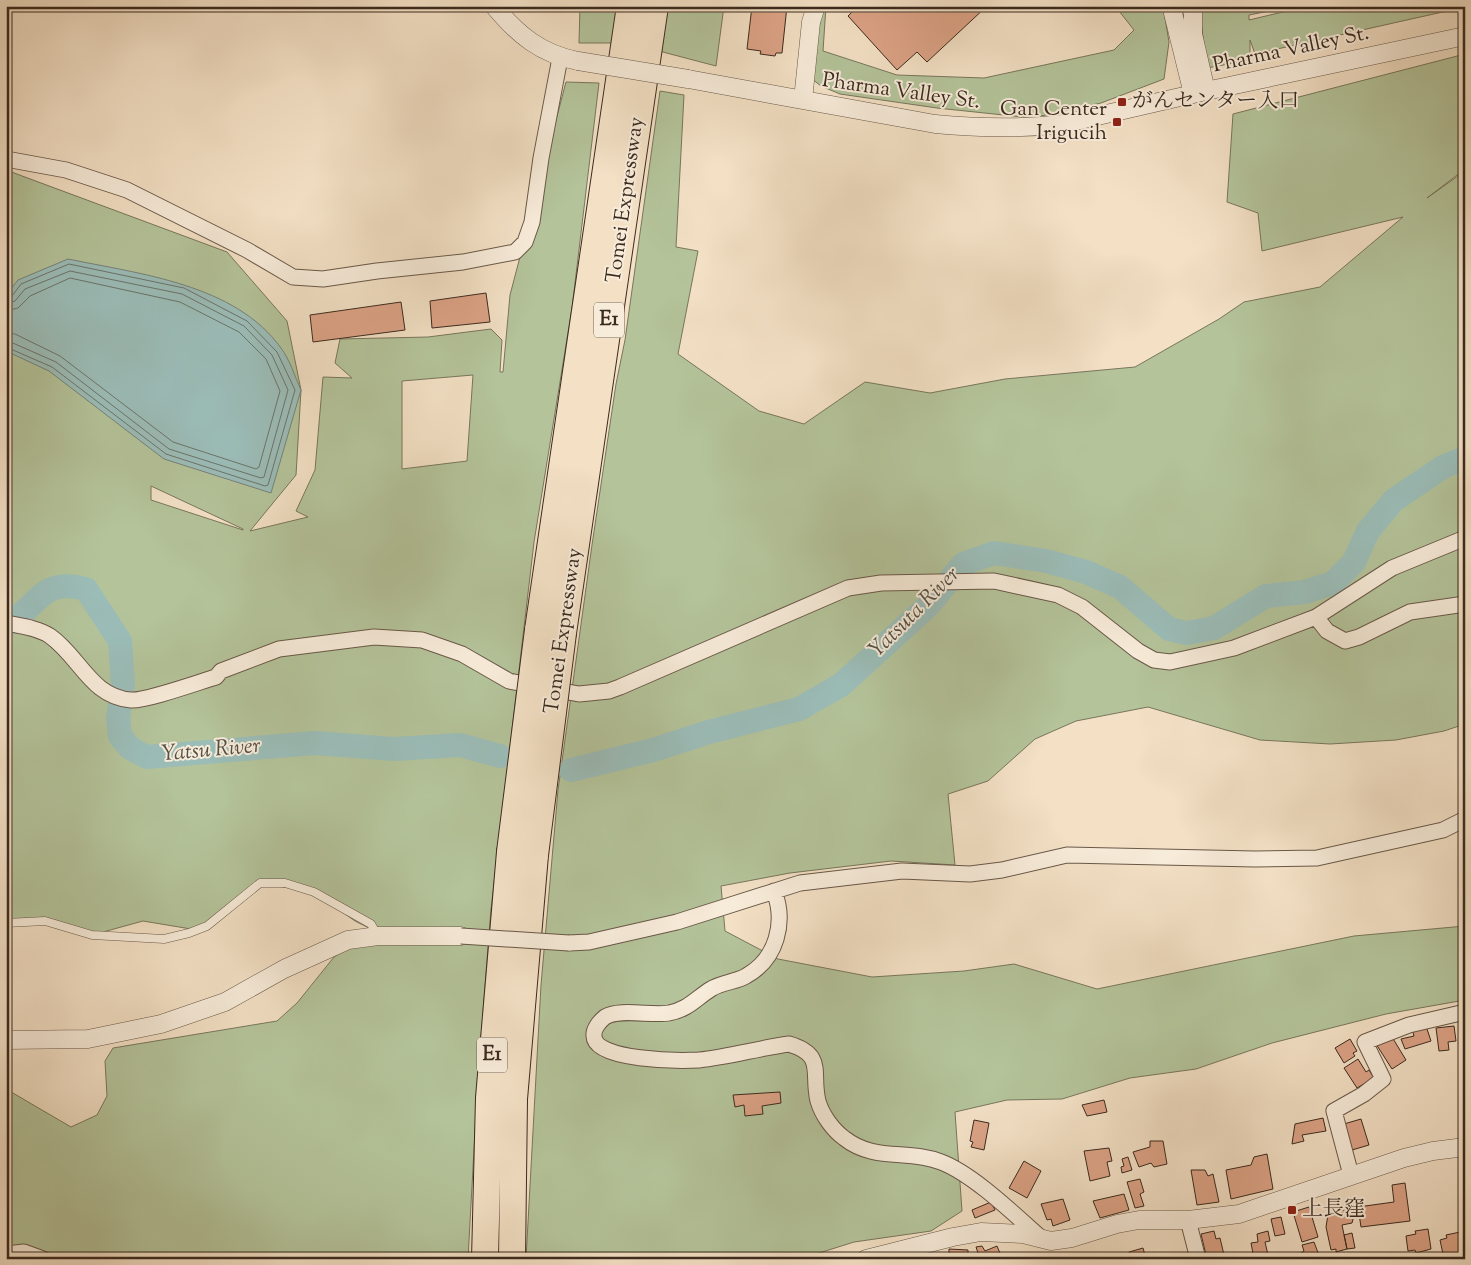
<svg xmlns="http://www.w3.org/2000/svg" width="1471" height="1265" viewBox="0 0 1471 1265" font-family="'Sorts Mill Goudy','Noto Serif JP',serif">
<rect width="100%" height="100%" fill="#f3e0c5"/>
<filter id="stains"><feTurbulence type="fractalNoise" baseFrequency=".004" numOctaves="4"/><feColorMatrix values="0 0 0 0 .2 0 0 0 0 .09 0 0 0 0 .02 0 0 0 .5 -.17"/></filter>
<radialGradient id="worn" r=".72"><stop offset=".6" stop-color="#630" stop-opacity="0"/><stop offset="1" stop-color="#630" stop-opacity=".3"/></radialGradient>
<path fill="#b4c39a" stroke="#78765c" fill-rule="evenodd" d="M580 6H618L615 43H579Z
M665 6H724L716 66 659 51Z
M824 6H826L823 51 897 75 984 78 1114 50 1134 30 1115 6H1163L1169 42 1164 79 1101 103 1032 118 937 108 840 94 821 86 807 75Z
M1199 6H1294L1249 15V20L1308 6 1465 7 1255 54 1250 40V60L1207 68Z
M1465 54V169L1427 198 1465 171V724L1444 731 1396 740 1330 744 1260 740 1148 707 1076 721 1035 739 988 781 948 794 955 865 891 861 790 873 721 886 725 931 778 959 872 977 964 971 1014 964 1097 989 1354 936 1465 926V1000L1386 1014 1272 1043 1196 1069 1130 1078 1062 1099 1007 1100 955 1112 962 1211 931 1231 854 1242 800 1259H526L541 985 558 790 592 545 616 384 625 340 660 91 684 95 676 247 698 251 678 354 759 411 804 424 865 382 930 393 1005 379 1135 367 1219 319 1244 302 1320 287 1403 217 1262 251 1258 213 1227 202 1233 114Z
M566 82 599 83 572 308 534 542 491 909 478 1076 468 1259H6V1089L71 1127 97 1115 107 1096 105 1061 113 1048 277 1021 297 1003 334 957 375 931 355 921 314 892 260 883 197 930 143 921 92 935 55 924 6 923V170L227 252 287 321 301 390 296 475 250 531 308 517 296 511 315 470 323 377 352 378 335 363 340 339 428 337 491 329 502 340 500 372H503L510 295ZM473 375 467 461 402 469V381ZM151 486 243 529V530L151 500Z"/>
<path fill="#9bbdb8" stroke="#75827b" d="M68 259C140 274 235 284 281 348 290 360 295 377 301 390L271 493 164 459 49 371 6 351V295L18 280Z"/>
<g fill="none" stroke-linecap="round" stroke-linejoin="round">
<path stroke="#6b746c" stroke-width="1" d="M6 298 12 296 21 284 69 264 184 288 247 321 277 352 295 390 268 485 265 486 166 454 52 367 6 347
M6 304 15 301 25 289 70 271 182 294 244 326 272 355 288 390 264 477 261 478 169 449 56 362 6 340
M6 311 18 308 30 296 70 278 180 302 239 332 266 359 280 391 259 467 256 469 173 442 60 356 15 334 6 333"/>
<path stroke="#9bbdb8" stroke-width="24" d="M6 625C40 606 40 577 86 589L120 641 123 684 118 718 120 736 130 748 147 757 315 743 394 749 460 745 500 756
M571 770 653 750 709 732 799 709 841 685 928 606 963 564 994 553 1046 561 1086 572 1120 587 1169 629 1187 633 1214 628 1266 596 1305 592 1333 583 1354 562 1368 531 1394 500 1443 467 1465 458"/>
</g>
<path fill="#dca386" stroke="#3b2a1f" d="M752 6H787L782 53H776L775 56 760 54 761 51 747 49Z
M858 6H987L927 62 917 52 897 70 848 16Z
M486 293 490 322 432 328 430 301Z
M401 302 405 330 313 342 310 315Z
M1426 1026 1431 1041 1405 1049 1401 1039 1414 1036 1412 1029Z
M1454 1026 1456 1041 1448 1042 1449 1050 1439 1051 1436 1028Z
M1392 1037 1406 1060 1392 1069 1376 1044Z
M1350 1039 1357 1051 1353 1053 1355 1056 1344 1063 1335 1048Z
M1358 1059 1366 1072 1369 1070 1374 1078 1357 1088 1344 1068Z
M780 1092 781 1103 762 1106 763 1114 745 1116 744 1105 735 1107 733 1095Z
M1104 1100 1107 1112 1087 1116 1082 1105Z
M1323 1118 1326 1131 1302 1135 1304 1141 1292 1144 1295 1124Z
M1361 1119 1369 1145 1352 1150 1344 1124Z
M974 1120 989 1123 984 1150 971 1147 973 1142 970 1141Z
M1150 1141H1163L1167 1164 1154 1167 1151 1163 1139 1167 1133 1152 1150 1147Z
M1109 1148 1112 1161 1107 1162 1110 1176 1090 1181 1084 1151Z
M1267 1154 1273 1189 1231 1199 1226 1170 1251 1165 1254 1157Z
M1128 1157 1132 1170 1122 1173 1121 1167 1124 1166 1122 1159Z
M1024 1161 1041 1171 1027 1198 1009 1188Z
M1191 1170H1205L1208 1176 1213 1174 1219 1202 1197 1205Z
M1140 1179 1144 1192 1140 1194 1144 1206 1135 1208 1127 1182Z
M1405 1183 1410 1221 1361 1227 1358 1207 1394 1202 1392 1185Z
M1124 1194 1129 1210 1100 1218 1093 1201Z
M1063 1199 1070 1220 1053 1226 1051 1219 1047 1220 1041 1204Z
M991 1202 995 1210 975 1218 972 1210Z
M1309 1207 1318 1237 1302 1242 1293 1212Z
M1329 1208 1355 1212 1352 1223 1342 1225 1347 1249 1336 1252V1249L1331 1250 1326 1227Z
M1281 1217 1285 1234 1275 1236 1271 1219Z
M1428 1229 1431 1249 1416 1253 1415 1250 1408 1251 1406 1236 1416 1234 1415 1231Z
M1214 1231 1216 1239 1220 1238 1225 1259H1207L1201 1234Z
M1268 1231 1270 1241 1265 1242 1269 1259H1254L1251 1243 1258 1242 1257 1234Z
M1465 1231V1255L1444 1259 1440 1240 1447 1238 1446 1235Z
M1352 1233 1355 1248 1347 1249 1344 1235Z
M1314 1242 1320 1258 1296 1259V1256L1304 1251 1302 1245Z
M982 1246 985 1251 997 1246 1002 1258 1009 1255 1011 1259H980L976 1247Z
M1143 1248 1146 1259H1131L1129 1252Z
M949 1249 968 1250V1259H949Z"/>
<g fill="none" stroke-linecap="round" stroke-linejoin="round">
<g stroke="#695848" stroke-width="9">
<path id="service" d="M6 923 45 921 92 935 164 939 189 933 207 926 260 883H285L314 892 371 924 378 936"/>
</g>
<g stroke="#695848" stroke-width="17">
<path id="minor" d="M6 159 66 170 127 190 247 250 293 277 323 279 377 271 463 262 515 252 525 242 532 222 541 158 560 58
M1316 617 1327 631 1345 641 1359 637 1410 612 1465 604
M6 623C21 626 38 628 50 636 80 657 91 697 131 700 146 701 199 682 216 677L221 671 279 649 374 637 422 640 462 654 509 681 579 694 609 691 620 687 848 588 881 583 994 581 1058 595 1082 607 1138 651 1154 660 1170 662 1234 648 1316 617 1392 568 1465 538
M774 891C786 922 777 959 746 976 736 982 722 982 711 989 695 999 689 1009 669 1013 652 1016 619 1008 605 1017 600 1021 593 1029 594 1036 594 1061 681 1061 699 1060 729 1057 759 1048 789 1044 826 1055 811 1073 818 1101 822 1115 833 1130 844 1138 874 1162 908 1149 941 1162 973 1174 1015 1215 1041 1238
M569 943 589 942 677 922 800 883 902 871 970 874 1002 870 1067 855 1255 859 1317 858 1443 830 1465 819
M1351 1175 1334 1111 1364 1094 1383 1079 1365 1042 1409 1025 1465 1012
M1188 1220 1198 1259
M6 1254 24 1252 43 1259"/>
</g>
<g stroke="#695848" stroke-width="19">
<path id="tertiary" d="M494 6C518 35 541 54 578 61
M1193 7V34L1206 91
M1173 13 1193 94
M688 79 935 124C978 128 1021 129 1063 124L1206 91 1465 36
M803 100 811 22 816 6
M6 1040 88 1039 161 1024 225 1002 284 969 348 940 378 936H461
M866 1259 953 1237 981 1232 1023 1234 1051 1241 1072 1238 1117 1224 1139 1220H1188L1239 1214 1404 1158 1433 1151 1465 1147"/>
</g>
<g stroke="#3b2a1f" stroke-width="28">
<path id="motorway" d="M538 630 630 6
M563 633 655 6
M485 1259 489 1098 510 852
M512 1259 514 1099 535 855"/>
</g>
<use href="#service" stroke="#f7ebd9" stroke-width="8"/>
<use href="#minor" stroke="#f7ebd9" stroke-width="15"/>
<use href="#tertiary" stroke="#f7ebd9" stroke-width="18"/>
<use href="#motorway" stroke="#f3e0c5" stroke-width="26"/>
<g stroke="#695848" stroke-width="17" stroke-linecap="butt">
<path id="minor-bridge" d="M461 936 569 943"/>
</g>
<g stroke="#695848" stroke-width="19" stroke-linecap="butt">
<path id="tertiary-bridge" d="M578 61 688 79"/>
</g>
<g stroke="#3b2a1f" stroke-width="28" stroke-linecap="butt">
<path id="motorway-bridge" d="M510 852 538 630
M535 855 563 633"/>
</g>
<use href="#minor-bridge" stroke="#f7ebd9" stroke-width="15"/>
<use href="#tertiary-bridge" stroke="#f7ebd9" stroke-width="18"/>
<use href="#motorway-bridge" stroke="#f3e0c5" stroke-width="26"/>
</g>
<g fill="#8f2418" stroke="#f7ebd9" stroke-width="2">
<rect x="1117" y="97" width="10" height="10" rx="2.5"/>
<rect x="1112" y="117" width="10" height="10" rx="2.5"/>
<rect x="1287" y="1205" width="10" height="10" rx="2.5"/>
</g>
<g text-anchor="middle" dominant-baseline="central" stroke-width="4" stroke-linejoin="round" paint-order="stroke">
<g fill="#f7ebd9" stroke="#736457" stroke-width="1">
<rect x="594" y="302.5" width="30" height="35" rx="4"/>
<rect x="477" y="1037.5" width="30" height="35" rx="4"/>
</g>
<g font-size="20" font-weight="bold" fill="#3b2a1f">
<text x="609" y="320">E1</text>
<text x="492" y="1055">E1</text>
</g>
<g font-size="21" fill="#3b2a1f" stroke="#f7ebd9">
<text transform="translate(1291 50) rotate(-12)">Pharma Valley St.</text>
<text transform="translate(901 92) rotate(8)">Pharma Valley St.</text>
<text transform="translate(626 200) rotate(-82)">Tomei Expressway</text>
<text transform="translate(564 631) rotate(-82)">Tomei Expressway</text>
</g>
<g font-size="21" fill="#3b2a1f" stroke="#f7ebd9" text-anchor="start">
<text x="1132" y="102">がんセンター入口</text>
<text x="1107" y="110" text-anchor="end">Gan Center<tspan x="1107" dy="24">Irigucih</tspan></text>
<text x="1302" y="1210">上長窪</text>
</g>
<g font-size="22" font-style="italic" fill="#534f45" stroke="#f7ebd9">
<text transform="translate(915 613) rotate(-45)">Yatsuta River</text>
<text transform="translate(211 751) rotate(-5)">Yatsu River</text>
</g>
</g>
<rect width="1471" height="1265" fill="none" stroke="#f3e0c5" stroke-width="25"/>
<rect x="8" y="8" width="1456" height="1250" fill="none" stroke="#3b2a1f" stroke-width="2.5"/>
<rect x="12" y="12" width="1446" height="1240" fill="none" stroke="#3b2a1f"/>
<rect width="100%" height="100%" filter="url(#stains)"/>
<rect width="100%" height="100%" fill="url(#worn)"/>
</svg>
